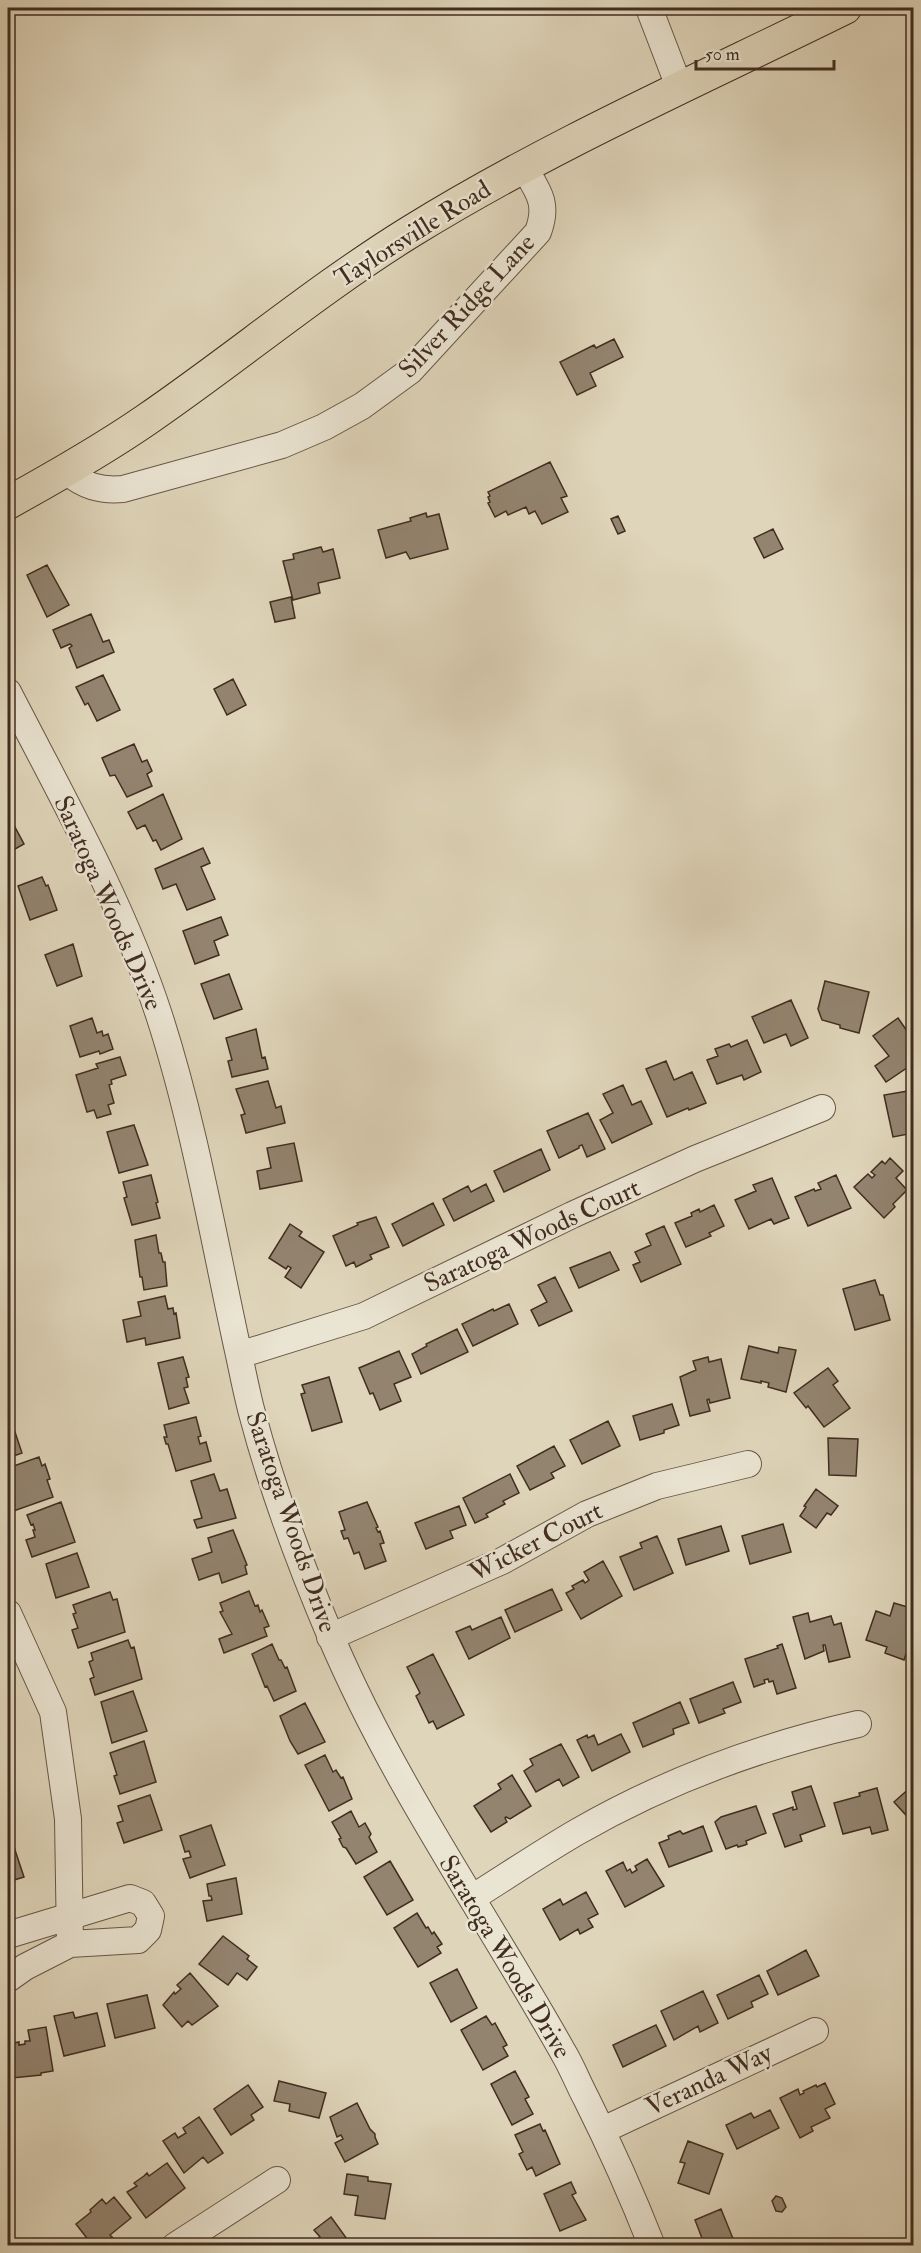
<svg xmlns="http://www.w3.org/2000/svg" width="921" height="2253" viewBox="0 0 921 2253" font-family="'IM FELL Double Pica',serif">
<rect width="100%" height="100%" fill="#dfd5ba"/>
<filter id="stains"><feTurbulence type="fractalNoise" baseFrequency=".00333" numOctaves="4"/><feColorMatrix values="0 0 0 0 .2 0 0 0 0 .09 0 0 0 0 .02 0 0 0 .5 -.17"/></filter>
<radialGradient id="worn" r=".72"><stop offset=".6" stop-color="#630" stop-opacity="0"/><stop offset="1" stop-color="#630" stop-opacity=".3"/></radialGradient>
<path fill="#938470" stroke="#412d20" stroke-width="1.5" d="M614 339 623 357 590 373 596 386 577 395 560 362 594 345 596 348Z
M550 462 567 496 561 498 568 512 542 524 535 511 529 514 526 507 508 515 506 511 495 517 488 503 490 502 488 497 490 496 488 492Z
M426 513 427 517 439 514 448 549 410 559 406 552 386 558 378 530 411 521 410 518Z
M618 516 625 531 618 534 611 519Z
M773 529 783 549 764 558 754 538Z
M321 547 323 552 333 549 340 578 318 583 320 593 293 600 283 561 294 559 293 554Z
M47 565 69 605 47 617 27 575Z
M291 597 295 618 275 622 270 602Z
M91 614 103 642 109 640 114 652 77 668 69 648 72 646 70 644 61 648 53 630Z
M103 675 120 710 97 721 88 703 85 705 76 687Z
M233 679 246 705 227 715 214 689Z
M134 744 142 762 147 760 152 771 147 774 152 786 127 797 115 775 110 776 102 758Z
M163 794 182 839 161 850 156 840 153 841 145 825 137 829 128 812Z
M8 814 24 844 8 853Z
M203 848 210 863 201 867 215 899 187 910 176 884 163 889 155 869Z
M42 877 46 886 48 885 57 910 30 920 18 886Z
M221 917 228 935 214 941 219 955 195 964 183 931Z
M73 944 82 976 57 986 45 955Z
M229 974 242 1009 214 1019 201 984Z
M825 981 869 992 859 1033 840 1028V1025L822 1020 818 1009Z
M791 1000 808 1038 791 1046 786 1034 764 1043 752 1017Z
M92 1018 97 1033 102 1031 103 1036 108 1034 113 1049 100 1054 99 1051 80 1057 70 1026Z
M898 1018 914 1041V1063L886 1082 875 1066 889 1056 873 1036Z
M256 1029 262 1058 265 1057 268 1069 232 1077 228 1061 232 1060 226 1038Z
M747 1040 761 1072 744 1080 742 1075 717 1084 707 1060 718 1056 715 1049 729 1044 731 1047Z
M120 1057 126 1075 111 1080 112 1084 109 1085 114 1103 108 1105 111 1114 97 1118 94 1110 87 1112 76 1075 98 1068 96 1064Z
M666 1061 674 1080 692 1072 706 1103 689 1110 688 1108 667 1117 646 1069Z
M268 1081 276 1108 281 1106 285 1123 246 1133 241 1115 245 1114 236 1089Z
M623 1085 632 1105 641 1101 652 1124 612 1143 600 1120 613 1113 603 1094Z
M914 1090V1133L893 1137 884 1095Z
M588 1113 605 1149 587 1157 582 1145 579 1146V1148L559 1158 547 1131Z
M134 1125 148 1165 119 1173 107 1132Z
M294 1143 302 1181 260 1189 257 1171 271 1168 267 1148Z
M541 1149 550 1170 504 1192 494 1171Z
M890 1158 903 1171 896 1178 907 1190 893 1204 895 1207 884 1218 854 1187 868 1174 872 1178 875 1175 871 1172 882 1161 885 1164Z
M151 1175 158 1202 156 1203 160 1218 132 1225 124 1198 127 1197 123 1182Z
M836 1175 851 1208 808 1226 795 1197 814 1189 815 1191 821 1189 818 1183Z
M772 1178 789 1218 774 1224 771 1219 749 1229 735 1200 756 1191 753 1185Z
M486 1184 494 1201 454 1221 443 1199 468 1186 471 1192Z
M433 1203 444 1225 403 1246 392 1224Z
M714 1205 724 1226 709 1233 711 1236 686 1247 675 1223 692 1216 691 1213 699 1209 700 1212Z
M376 1217 389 1247 370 1255 372 1259 356 1267 354 1262 346 1266 333 1236 358 1225 357 1223Z
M290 1224 302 1232 299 1236 324 1252 301 1288 285 1277 291 1268 288 1266 286 1269 269 1258Z
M664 1226 681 1264 641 1282 633 1265 640 1262 635 1252 651 1245 646 1234Z
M156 1235 159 1253H161L163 1262H165L167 1286 144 1290 142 1277H140L135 1240Z
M610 1252 619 1270 579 1288 570 1268Z
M555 1277 572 1311 539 1326 531 1310 547 1302 538 1285Z
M875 1280 880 1295H883L890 1320 855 1330 843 1289Z
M165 1296 168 1309 173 1308 174 1314 176 1313 180 1338 146 1345 145 1338 127 1342 123 1320 141 1316 138 1302Z
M509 1304 518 1324 473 1346 462 1324 493 1309 494 1311Z
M457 1329 468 1352 421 1374 412 1354 427 1346 426 1344Z
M749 1346 778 1353 779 1347 796 1350 786 1392 768 1387 769 1383 761 1381V1383L741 1379Z
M399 1351 411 1377 394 1384 401 1401 380 1410 373 1393 370 1394 359 1368Z
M183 1357 189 1377 186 1378 188 1387 184 1388 189 1403 169 1409 158 1363Z
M708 1357 709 1362 721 1359 730 1398 710 1403 709 1399 707 1400 710 1411 690 1416 680 1377 696 1370 693 1361Z
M828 1368 838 1381 833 1385 850 1408 824 1427 808 1406 806 1408 794 1393Z
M329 1377 342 1422 312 1431 301 1394 305 1393 302 1385Z
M672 1404 679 1425 664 1430V1433L640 1440 633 1416Z
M9 1414 22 1453 8 1458V1415Z
M196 1417 201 1436 198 1437 200 1444 206 1442 211 1461 176 1471 168 1444H166L164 1437H167L164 1425Z
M608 1421 620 1446 582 1464 570 1440Z
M828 1438 858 1439 856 1476 829 1475Z
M554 1446 565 1466 551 1473 554 1478 530 1490 517 1466Z
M39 1457 42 1466 45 1464 50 1479 47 1480 53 1497 8 1513V1468Z
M214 1474 220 1491 227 1489 236 1518 197 1528 194 1520 202 1518 191 1481Z
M510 1474 519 1493 503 1501 505 1504 486 1514 488 1517 475 1523 463 1498Z
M816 1489 838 1506 831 1515 827 1513 816 1528 800 1516 806 1507 804 1506Z
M61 1502 75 1542 32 1557 26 1540 35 1537 33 1530H35L33 1524 31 1525 27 1515Z
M367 1502 378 1527 376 1528 378 1532 380 1531 384 1543 380 1544 386 1561 365 1569 359 1552 354 1554 348 1538 344 1539 341 1531 345 1530 339 1512Z
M459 1506 466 1525 450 1531 453 1538 426 1549 415 1523Z
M783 1524 791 1552 750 1564 742 1536Z
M721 1526 729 1551 686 1565 678 1539Z
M233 1530 247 1565 245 1566 247 1574 222 1583 219 1573 199 1580 192 1559 212 1552 208 1538Z
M657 1536 673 1573 634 1590 620 1557 642 1548 640 1543Z
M77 1553 89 1587 56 1598 46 1564Z
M603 1561 622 1596 581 1619 566 1593 574 1589 572 1586 583 1580 585 1583 589 1580 584 1572Z
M552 1589 562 1610 515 1632 505 1610Z
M249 1591 255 1606 258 1605 260 1612 262 1610 269 1626 264 1628 267 1636 224 1653 219 1639 232 1634 220 1612 223 1611 220 1603Z
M110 1592 113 1600 117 1599 125 1632 78 1648 72 1630 78 1628 73 1614 76 1613 73 1605Z
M894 1603 911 1608 907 1622 914 1624V1630L904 1660 885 1653 887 1647 866 1640 876 1611 890 1616Z
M808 1613 810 1622 831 1616 834 1625 841 1623 850 1657 829 1662 825 1645H823L824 1651 805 1659 793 1617Z
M501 1617 510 1638 469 1659 456 1632 470 1626 472 1630Z
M128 1640 131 1648 134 1647 142 1679 95 1695 90 1679 94 1677 89 1662 93 1660 91 1653Z
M272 1644 279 1660H281L285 1668 287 1667 296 1691 274 1701 267 1686 265 1687 252 1654Z
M782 1644 796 1688 777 1694 773 1681 769 1682 768 1679 764 1680 765 1683 754 1687 745 1659 778 1648 777 1646Z
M433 1654 464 1715 437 1729 433 1721 429 1723 416 1696 420 1693 407 1667Z
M733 1682 741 1702 723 1709 725 1713 699 1723 690 1699Z
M133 1691 147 1731 112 1743 101 1702Z
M680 1702 689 1723 673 1729 674 1734 643 1747 633 1723Z
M305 1703 325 1742 298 1754 290 1741 280 1716Z
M621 1734 630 1752 592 1771 577 1740 587 1735 588 1738 594 1735 598 1745Z
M144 1741 156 1782 120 1794 114 1776 117 1775 110 1753Z
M561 1744 579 1777 563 1786 559 1779 536 1792 524 1771 533 1765 530 1759Z
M325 1755 333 1772 336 1770 341 1778 343 1777 352 1799 329 1811 305 1765Z
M512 1775 531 1806 510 1819 506 1817 505 1818 507 1822 491 1832 474 1806 501 1789 498 1784Z
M914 1777V1824L894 1802 912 1786 908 1782Z
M811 1786 825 1826 800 1835 802 1841 785 1847 773 1814 793 1807V1810L797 1809 792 1792Z
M877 1788 888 1830 872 1834 870 1827 843 1834 834 1803 860 1796 859 1793Z
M150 1795 162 1830 124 1843 117 1823 123 1821 118 1806Z
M756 1806 766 1833 746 1841 747 1844 745 1845 738 1847 737 1845 726 1849 715 1822 721 1817Z
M351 1811 359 1827 365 1823 371 1834 369 1837 377 1852 356 1864 346 1848 343 1847 339 1839 341 1838 332 1822Z
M211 1825 225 1865 190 1878 183 1859 191 1857 189 1851 185 1852 180 1836Z
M703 1826 712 1851 669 1867 659 1843 669 1839 668 1836 680 1831 683 1834Z
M13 1844 24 1877 8 1882V1846Z
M647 1859 664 1886 625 1907 606 1871 623 1862 627 1871 630 1869 632 1873 637 1870 635 1866Z
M390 1861 413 1900 387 1915 364 1877Z
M236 1878 242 1914 207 1921 203 1901 212 1900 211 1896H209L207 1884Z
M586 1892 598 1914 588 1919 593 1927 580 1934 578 1929 560 1940 543 1909 560 1899 563 1905Z
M417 1913 426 1928 428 1927 432 1934 434 1932 442 1944 437 1947 441 1953 418 1967 394 1928Z
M223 1936 249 1956 247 1959 257 1967 247 1980 237 1973 228 1985 199 1964Z
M806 1950 819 1976 778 1995 767 1971Z
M457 1969 477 2008 451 2022 430 1983Z
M190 1973 218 2006 192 2025 188 2021 182 2027 163 2005 174 1992 175 1994 181 1989 177 1985Z
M759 1975 768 1994 751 2002 753 2007 728 2019 717 1995Z
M703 1991 718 2023 700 2032 698 2026 674 2040 661 2011Z
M147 1995 155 2028 115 2038 107 2004Z
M73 2012 75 2018 97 2013 105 2046 64 2056 54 2016Z
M486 2016 492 2025 495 2023 507 2045 503 2047 508 2056 483 2070 461 2030Z
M656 2025 666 2046 623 2067 613 2045Z
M46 2027 53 2071 41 2073V2075L12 2078 8 2044 19 2042V2045L25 2044V2041H30L28 2030Z
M515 2071 529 2097 525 2099 533 2114 512 2125 491 2084Z
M279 2081 326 2093 319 2118 289 2111 290 2104 274 2101Z
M825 2083 835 2104 825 2109 830 2118 811 2127 813 2131 800 2138 780 2098 798 2089 800 2095 804 2093 803 2091 816 2085 817 2087Z
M248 2085 263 2107 251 2115 254 2120 231 2135 214 2109Z
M357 2103 370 2129 375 2134V2137L378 2144 345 2162 335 2143 343 2139 341 2135 337 2137 330 2117Z
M770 2110 779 2128 737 2149 726 2125 751 2113 754 2118Z
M199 2117 223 2153 208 2163 203 2157 184 2173 163 2141 175 2133 178 2138 186 2133 183 2128Z
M540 2124 543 2131 545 2130 560 2164 536 2176 532 2167 527 2170 519 2154 523 2152 515 2135Z
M688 2141 723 2154 709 2194 678 2183 685 2163 680 2162Z
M167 2163 185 2188 146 2218 127 2192 137 2186 134 2183 144 2176 147 2173 149 2176Z
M347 2174 368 2177V2181L391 2184 385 2219 355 2215 358 2196 344 2194Z
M571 2182 576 2193 572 2195 586 2220 560 2231 544 2194Z
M776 2196 782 2198 786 2207 782 2212 776 2211 772 2201Z
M114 2197 131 2218 110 2235 115 2240 109 2246H93L76 2224 91 2212 90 2210 102 2199 106 2204Z
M721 2209 736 2246H705L695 2220Z
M331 2217 352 2246H308L320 2237 314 2230Z"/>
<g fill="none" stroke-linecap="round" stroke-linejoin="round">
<g stroke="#685746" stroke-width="28">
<path id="minor" d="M649 8 680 89
M66 471C84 486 100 491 123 489L282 445 324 427 362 406 410 371 538 232C549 203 538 191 523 166
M8 692C62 797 122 902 159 1015 194 1123 213 1236 237 1346 242 1368 246 1391 252 1413 272 1489 300 1564 331 1637 394 1785 485 1913 563 2052 572 2067 578 2083 586 2098 610 2146 632 2195 652 2246
M239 1355 364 1316 572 1215 695 1159 822 1108
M8 1613 53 1712 68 1819 70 1944
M330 1637 502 1561 587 1514 657 1486 748 1464
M472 1898C507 1876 541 1853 577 1832 664 1782 761 1746 858 1724
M8 1935 130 1898 143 1903 151 1916 148 1930 138 1940 70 1944 25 1967 8 1979
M603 2130 815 2031
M175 2246 277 2180"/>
</g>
<g stroke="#412d20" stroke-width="34">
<path id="major" d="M8 503C55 477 101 451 146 420 235 359 318 289 410 232 549 146 699 80 845 8"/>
</g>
<use href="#minor" stroke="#eae4d2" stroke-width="26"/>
<use href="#major" stroke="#dfd5ba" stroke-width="32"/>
</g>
<g text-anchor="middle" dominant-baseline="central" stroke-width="5" stroke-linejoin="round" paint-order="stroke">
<g font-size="26" fill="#412d20" stroke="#eae4d2">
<text transform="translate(413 234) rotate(-32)">Taylorsville Road</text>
<text transform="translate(467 306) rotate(-47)">Silver Ridge Lane</text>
<text transform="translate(108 903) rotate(66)">Saratoga Woods Drive</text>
<text transform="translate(532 1236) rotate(-25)">Saratoga Woods Court</text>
<text transform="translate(291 1522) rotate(71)">Saratoga Woods Drive</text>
<text transform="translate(536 1542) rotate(-27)">Wicker Court</text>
<text transform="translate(505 1957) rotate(59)">Saratoga Woods Drive</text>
<text transform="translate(709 2080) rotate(-25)">Veranda Way</text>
</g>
</g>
<rect width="921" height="2253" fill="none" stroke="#dfd5ba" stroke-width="30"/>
<rect x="9" y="9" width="903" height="2235" fill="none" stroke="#412d20" stroke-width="3"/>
<rect x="15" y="15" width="891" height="2223" fill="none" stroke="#412d20" stroke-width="1.5"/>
<path d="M696 60v9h138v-9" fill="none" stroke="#412d20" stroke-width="3"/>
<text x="705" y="60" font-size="18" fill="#412d20" stroke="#eae4d2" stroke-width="4.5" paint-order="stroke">50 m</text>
<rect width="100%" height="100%" filter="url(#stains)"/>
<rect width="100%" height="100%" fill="url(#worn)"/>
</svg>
